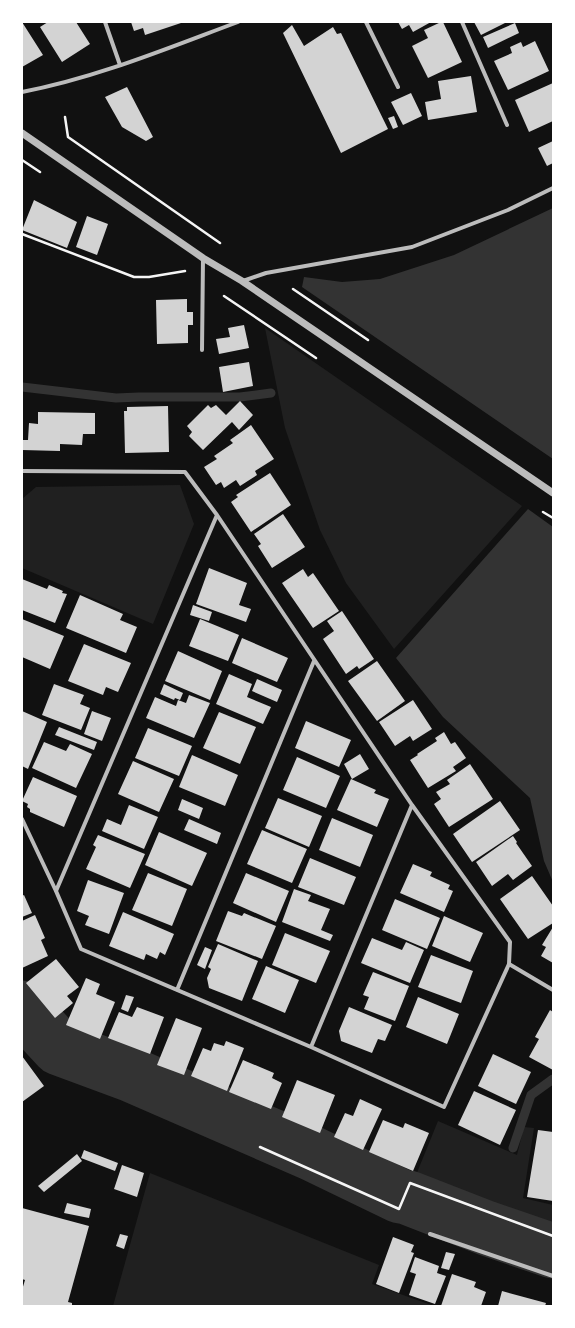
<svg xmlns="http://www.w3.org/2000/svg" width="575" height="1328" viewBox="0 0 575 1328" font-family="'PT Sans Narrow',sans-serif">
<rect width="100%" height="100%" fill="#111"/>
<path fill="#202020" d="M265 328 522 506 394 649 346 583 320 530 285 428Z
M180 485 194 524 153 624 22 568V499L36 487Z
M438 1121 517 1155 524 1127 534 1128 523 1198 553 1205V1234L414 1180Z
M150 1173 379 1265 372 1284 434 1306H113Z"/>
<path fill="#333" d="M553 208V459L302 287 304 277 342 282 380 279 454 255Z
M528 509 553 527V882L544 861 530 798 443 717 396 658Z"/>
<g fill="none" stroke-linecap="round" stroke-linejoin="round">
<path stroke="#333" stroke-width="9" d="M22 387 116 398 139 397H240L271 393
M513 1148 531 1095 553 1079"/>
<path stroke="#333" stroke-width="55" d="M22 1008 59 1048 132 1075 311 1153 400 1196
M409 1198 486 1228 553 1251"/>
</g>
<path fill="#d3d3d3" d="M22 22 43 55 22 67Z
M48 22H76L90 44 62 62 40 27Z
M131 22H180L181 23 145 35 143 28 134 31Z
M398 22H431L413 32 409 25 402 29Z
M441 22H443L462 62 428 78 412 46 428 38 424 30Z
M474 22H507L481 35Z
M515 23 519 33 488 48 483 37Z
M292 25 304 46 333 27 337 34 341 33 388 129 341 153 283 33Z
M535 41 549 71 508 90 494 61 512 53 510 47 521 42 523 47Z
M471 76 477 112 428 120 425 102 441 99 438 81Z
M553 83V121L529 132 515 100Z
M127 87 153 137 146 141 122 127 105 97Z
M411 93 422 116 403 125 391 102Z
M394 116 398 127 393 129 388 118Z
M553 141V163L547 166 538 148Z
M34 200 77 222 67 248 22 230Z
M87 216 108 224 97 255 76 247Z
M187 299V312H193V325H188V343L157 344 156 300Z
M244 325 249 348 219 354 216 339 230 337 228 328Z
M249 362 253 386 223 392 219 367Z
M240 401 253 415 239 430 232 422 203 450 189 436 192 432 187 426 208 405 211 408 216 405 226 415Z
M168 406 169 452 125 453 124 411H127V407Z
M38 412 95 413V434H83L82 445 60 444V451L22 450V440H28L29 423 38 424Z
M251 425 274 459 255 471 257 475 240 486 236 480 224 488 221 482 216 485 204 467 217 459 214 456 233 443 230 440Z
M270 473 291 505 251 532 231 502 238 497 236 495Z
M283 514 305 547 272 568 258 546 261 544 254 534Z
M209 568 247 583 239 605 251 609 246 622 196 604Z
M303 569 308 577 313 573 339 611 313 628 282 583Z
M22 579 47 589 49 585 63 591 62 593 67 594 55 623 22 610Z
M80 595 123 614 120 620 137 627 126 653 66 628Z
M193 605 212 612 209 621 190 615Z
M342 611 374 659 359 669 357 666 346 674 323 639 334 631 327 621Z
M22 619 64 636 50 669 22 657Z
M200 619 239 635 228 661 189 646Z
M242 638 288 658 277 682 232 663Z
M84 644 131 663 118 692 106 687 103 695 68 681Z
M178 651 222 671 210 700 165 681Z
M377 661 405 701 377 721 348 681Z
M229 674 252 684 247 697 271 707 263 724 216 704Z
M257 679 282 690 277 702 252 691Z
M54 684 84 695 80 704 90 708 81 730 42 715Z
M164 684 183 693 180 700 175 698 174 700 160 694Z
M189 695 210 703 194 738 146 718 155 697 176 706 178 700 186 703Z
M413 700 432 729 413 741 410 736 395 746 379 722Z
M22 711 47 722 28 769 22 766Z
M92 711 111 718 102 741 84 734Z
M219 712 256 727 240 764 203 748Z
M306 721 351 740 339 767 295 748Z
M59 727 97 742 94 750 55 735Z
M148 728 192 746 179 776 135 758Z
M444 732 451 744 455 742 466 758 453 767 456 771 428 788 410 760 418 755 417 754 437 741 435 738Z
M44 742 66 751 70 744 92 754 76 788 32 768Z
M360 754 369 769 352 779 344 764Z
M192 755 238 775 225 806 179 787Z
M297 757 340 776 326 808 283 790Z
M133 761 174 779 159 812 118 794Z
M470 764 493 799 449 827 434 804 441 799 436 792 450 784 447 780Z
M33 777 77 796 64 827 30 812V809L27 807 28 804 22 801Z
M351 779 376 790 374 793 389 799 377 827 337 810Z
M278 798 322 816 309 847 265 828Z
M182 799 203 808 199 819 178 810Z
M500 801 520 830 472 862 453 834Z
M129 805 158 817 144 849 102 831 107 819 121 825Z
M332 818 373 835 360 867 319 850Z
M189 819 221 833 217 844 184 830Z
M262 830 307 849 292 883 247 864Z
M159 832 207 853 192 886 145 865Z
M98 835 145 854 130 888 86 869 96 847 93 845Z
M513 836 517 842 516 843 532 866 513 880 508 874 492 886 476 862Z
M310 858 356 877 344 905 298 887Z
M413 864 432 872 430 876 450 885 448 889 453 891 444 912 400 893Z
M148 873 187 889 172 926 132 910Z
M246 873 289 891 276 922 233 903Z
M532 876 553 906V923L528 939 500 899Z
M88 880 124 893 109 934 85 925 89 916 77 911Z
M294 889 311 895 308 901 330 909 321 930 333 935 330 941 282 922Z
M24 895 32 913 22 917V896Z
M395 899 440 918 427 949 382 930Z
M228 911 242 916 244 913 276 926 262 959 216 941Z
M123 912 174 934 165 955 160 952 157 959 146 954 144 960 109 946Z
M35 915 45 938 41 940 48 956 22 968V921Z
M444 916 483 933 470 962 432 946Z
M553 927V963L541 956 546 947 542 945Z
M285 933 330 951 316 983 272 965Z
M372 938 402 950 406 942 424 950 410 983 361 963Z
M218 944 258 961 242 1001 209 988 207 978 211 969 208 967Z
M205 947 212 950 205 969 197 965Z
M431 955 473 971 461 1003 418 987Z
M56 959 79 987 67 996 73 1003 55 1018 26 983Z
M266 966 299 980 285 1013 252 999Z
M373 972 409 986 395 1021 364 1009 369 997 363 995Z
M86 978 100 984 96 994 115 1002 100 1039 66 1025Z
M126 995 134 997 128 1012 121 1009Z
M418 997 459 1014 447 1044 406 1027Z
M137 1007 164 1017 150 1054 108 1038 119 1012 132 1017Z
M349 1007 392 1025 385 1041 378 1039 372 1053 341 1041 339 1031Z
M550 1010 553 1012V1070L529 1057 539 1039 535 1037Z
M176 1018 202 1028 184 1075 157 1065Z
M226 1041 244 1048 227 1091 191 1076 203 1048 211 1051 214 1043 224 1046Z
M493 1054 531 1072 516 1104 478 1086Z
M22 1056 44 1086 22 1102Z
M243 1060 274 1073 272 1078 282 1083 271 1109 229 1092Z
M297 1080 335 1095 320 1133 282 1117Z
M474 1091 516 1110 500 1145 458 1125Z
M360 1099 382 1109 363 1150 334 1137 345 1113 353 1116Z
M383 1120 403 1128 405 1123 429 1133 413 1171 369 1152Z
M538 1130 553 1132V1201L527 1197Z
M84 1150 118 1163 115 1171 81 1158Z
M77 1154 82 1161 44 1192 38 1186Z
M122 1165 144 1173 137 1197 114 1189Z
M67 1203 91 1209 89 1218 64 1213Z
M22 1208 89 1226 68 1302 72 1303V1306H22V1290L25 1280 22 1279Z
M120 1234 128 1236 124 1249 116 1246Z
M393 1237 414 1245 411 1252 414 1253 399 1293 376 1284Z
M446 1252 455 1254 449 1270 441 1268Z
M415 1257 439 1266 437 1273 446 1276 435 1304 409 1295 416 1274 410 1272Z
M452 1274 476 1282 474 1287 486 1292 481 1306H441Z
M502 1291 546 1303 545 1306H498Z"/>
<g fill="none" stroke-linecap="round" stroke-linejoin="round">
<path stroke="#f5f5f5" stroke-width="2.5" d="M65 117 68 137 220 243
M22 160 40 172
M22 234 134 277H149L185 271
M293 289 368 340
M224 296 316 358
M543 512 553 518
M260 1147 399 1209 410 1183 553 1236"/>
<path stroke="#bcbcbc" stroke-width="4" d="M105 22 120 65
M366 22 398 87
M462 22 507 125
M22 92C96 78 168 48 238 22
M243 281 266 273 412 247 508 210 553 188
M202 350 203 258
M22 471 185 472 217 515 412 805 510 942 509 964 444 1107 311 1047 81 949 56 891 22 819
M56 891 217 515
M509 964 553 990
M177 990 314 661
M311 1047 412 805
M430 1234 553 1276"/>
<path stroke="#bcbcbc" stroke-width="7" d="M22 133 203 258 242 281 553 493"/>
</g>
<rect width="575" height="1328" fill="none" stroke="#ffffff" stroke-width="46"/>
</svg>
